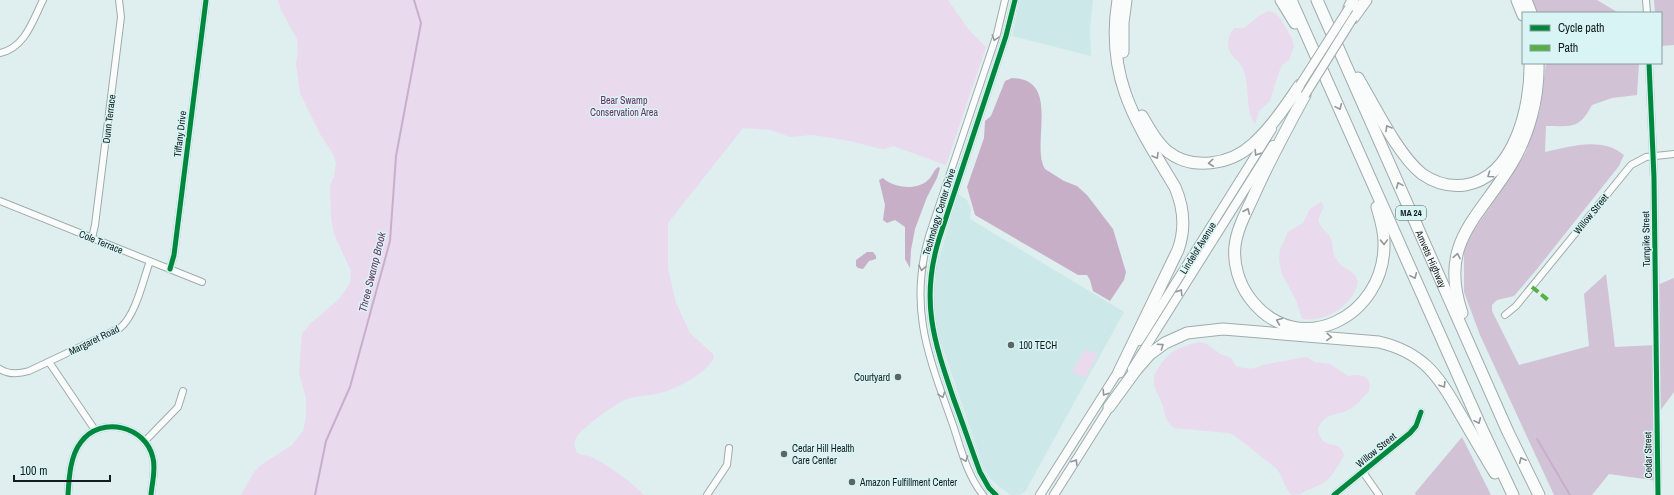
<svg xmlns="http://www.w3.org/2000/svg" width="1674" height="495" viewBox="0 0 1674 495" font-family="'Archivo Narrow',sans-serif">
<rect width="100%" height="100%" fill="#dfeeee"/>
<path fill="#cde8e8" d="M1020 0H1093L1090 30 1091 56 1012 36Z
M958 194 967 200 971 209 970 219 1124 312 1025 492 1018 495H1011L1001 488 991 479 984 469 938 334 934 301 936 269Z"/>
<path fill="#eadaed" d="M278 0H948L968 29 986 47 946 165 893 146 884 149 877 148 850 141 813 135 790 137 771 130 743 128 668 223V269L676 303 690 333 713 354 714 358C704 375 675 390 656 394 644 396 634 396 623 401 613 405 581 429 576 438 573 443 575 448 577 453 581 455 585 455 589 456 604 462 633 483 644 495H241L254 472 261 465 292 445 303 431 306 417V398L299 373 302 334 309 325 340 298 350 283 351 271 334 234 331 217 330 185 334 177 336 163 333 154 320 134 300 93 296 64 298 52 297 39 281 10Z
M1268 11 1275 13 1280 18 1292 38 1294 46 1289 60 1282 65 1279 72 1270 101 1259 111 1255 125C1244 107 1251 85 1242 67 1239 60 1231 57 1229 49 1227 42 1229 34 1234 28H1244L1260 15Z
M1321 202 1324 206 1318 220C1320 228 1326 230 1330 237 1334 244 1331 253 1337 260 1341 267 1348 269 1353 273 1365 283 1350 300 1342 307 1331 316 1317 321 1302 319L1296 300 1282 274 1279 260 1280 250 1288 232 1303 223 1310 209Z
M1199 342 1207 344 1220 354 1231 358 1236 366C1245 369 1254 370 1262 365L1306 357 1315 362 1330 364 1348 376C1361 374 1372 375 1369 391 1363 397 1356 407 1348 410 1336 416 1324 413 1318 429 1321 452 1340 438 1344 455 1332 475 1332 481 1310 489 1303 492 1300 495 1292 495 1284 488 1283 476 1276 468L1235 436 1229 433 1174 428C1163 418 1166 413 1161 401 1158 394 1154 389 1154 381 1153 375 1156 372 1159 367 1171 349 1179 348 1199 342Z
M1085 349 1098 355 1085 378 1072 372Z"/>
<path fill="#d2c2d5" d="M1532 0H1597L1619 13H1537Z
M1654 0H1674V45L1661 46V13H1655Z
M1546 63H1639L1637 95 1612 98 1592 105C1579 130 1571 126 1546 126L1545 152C1570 147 1601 136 1624 155L1619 166 1537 269 1514 296 1497 300 1492 305V311L1519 365 1589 346 1584 294 1606 274 1615 347 1656 345 1655 286 1674 278V392L1657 415 1658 481 1609 474 1592 495H1554L1480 335 1464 292V249L1472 233 1511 177 1526 152 1540 110Z
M1462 437 1491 495H1416L1415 493Z"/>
<path fill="#c8afc8" d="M1012 78C1062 79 1030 144 1045 169L1064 181 1077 186 1087 195 1113 229 1126 272 1124 280 1110 301 1093 291 1090 280 1087 275H1078L975 215 967 187 984 138 985 121 991 116 1005 81Z
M938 167 940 168 937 178 927 197 915 229 911 250 910 268 905 259V227L895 220 887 223 883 220 885 205 879 180 883 178C893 188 917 191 928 180 932 177 933 171 938 167Z
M867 252H873L876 256V259L869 261 863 269 858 268 856 266V260Z"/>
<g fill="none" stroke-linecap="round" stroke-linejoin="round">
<path stroke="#c8afc8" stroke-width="2" d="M1537 439 1570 495
M315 495 326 441 350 387 390 241 396 156 421 23 414 0"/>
<g stroke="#a0abab" stroke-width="8">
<path id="minor" d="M1646 0 1647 13
M0 53C25 48 33 20 43 0
M1649 63 1654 178 1658 495
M0 201 202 282
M92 238 95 225 121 17 119 0
M170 269 174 255 206 0
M1505 315 1516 306 1631 165 1646 157 1674 154
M49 362 95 430
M0 369C9 375 19 374 29 371L120 328C136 315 143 280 150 261
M145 441 178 407 183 391
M1363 472 1379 495
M68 495C69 478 70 456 81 442 101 415 146 426 153 458 156 470 152 483 151 495
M707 495 727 465 729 448
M983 495C967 475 961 449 953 425 929 357 908 309 929 236L997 34 1005 0
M996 495 989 488 980 472C971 448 963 424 954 400 934 341 920 301 939 239L1006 36 1015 0
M1334 495 1410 433 1416 426 1421 412"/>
</g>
<g stroke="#a0abab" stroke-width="10">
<path id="secondary" d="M1139 341 1272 129
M1132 369 1273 145
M1040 495 1121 367
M1054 495 1112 403"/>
</g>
<g stroke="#a0abab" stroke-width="13">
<g id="motorway">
<path d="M1118 0C1105 78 1137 124 1175 187 1184 208 1186 228 1178 250L1119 372"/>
<path d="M1281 0 1295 23"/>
<path d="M1291 0 1481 427 1513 495"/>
<path id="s1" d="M1317 0 1508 432 1539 495"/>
<path d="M1517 0 1523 15"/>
<path d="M1526 0 1531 13"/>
<path d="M1349 8 1353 0"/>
<path d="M1353 18 1366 0"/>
<path d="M1123 52V23L1126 0"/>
<path d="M1358 78C1374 105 1398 155 1422 174 1435 183 1450 187 1465 185 1515 177 1531 105 1530 63"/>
<path d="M1305 95C1287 128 1269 161 1254 195 1247 211 1237 228 1235 246 1233 264 1239 283 1249 297 1296 362 1386 318 1384 242 1384 230 1380 218 1377 207"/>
<path d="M1142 116C1149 128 1156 142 1167 151 1192 171 1230 165 1253 144 1272 127 1286 105 1300 85"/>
<path d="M1462 313C1438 243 1478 219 1511 165 1529 135 1539 98 1538 63"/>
<path d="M1109 407 1136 370 1150 354 1165 343 1187 333 1223 329 1379 342C1426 353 1440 379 1462 417 1473 436 1484 455 1495 473"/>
</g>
</g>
<use href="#minor" stroke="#fafcfc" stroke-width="6"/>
<use href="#secondary" stroke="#fafcfc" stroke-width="8"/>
<use href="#motorway" stroke="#fafcfc" stroke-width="11"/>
<g stroke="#a0abab" stroke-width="10" stroke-linecap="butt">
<path id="secondary-bridge" d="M1300 85 1349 8
M1305 95 1353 18"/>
</g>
<use href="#secondary-bridge" stroke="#fafcfc" stroke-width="8"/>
<path stroke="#55b145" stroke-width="4" stroke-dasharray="8 4" stroke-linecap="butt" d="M1532 287 1548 300"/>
<g stroke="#d9f4f4" stroke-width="8">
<path id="cycleway" d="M1649 63 1654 178 1658 495
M170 269 174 255 206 0
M68 495C69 478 70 456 81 442 101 415 146 426 153 458 156 470 152 483 151 495
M996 495 989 488 980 472C971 448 963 424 954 400 934 341 920 301 939 239L1006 36 1015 0
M1334 495 1410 433 1416 426 1421 412"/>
</g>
<use href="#cycleway" stroke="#00873e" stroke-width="5"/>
</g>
<defs><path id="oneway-chevron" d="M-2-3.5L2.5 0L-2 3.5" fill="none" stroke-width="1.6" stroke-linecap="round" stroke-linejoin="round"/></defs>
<g stroke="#929898">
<use href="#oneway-chevron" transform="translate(995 38) rotate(108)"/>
<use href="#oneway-chevron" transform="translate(1339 107) rotate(66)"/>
<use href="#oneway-chevron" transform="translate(1388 128) rotate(-121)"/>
<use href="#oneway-chevron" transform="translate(1257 153) rotate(122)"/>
<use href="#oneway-chevron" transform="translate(1156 156) rotate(60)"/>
<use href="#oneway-chevron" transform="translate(1211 163) rotate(174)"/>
<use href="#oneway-chevron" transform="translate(1490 175) rotate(145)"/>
<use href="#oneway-chevron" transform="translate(1399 185) rotate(-114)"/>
<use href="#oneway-chevron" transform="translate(1247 211) rotate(-67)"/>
<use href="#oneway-chevron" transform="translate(1384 242) rotate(88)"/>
<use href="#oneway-chevron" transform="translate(1457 256) rotate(-79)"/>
<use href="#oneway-chevron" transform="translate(922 268) rotate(100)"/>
<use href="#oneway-chevron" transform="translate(1414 276) rotate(66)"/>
<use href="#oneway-chevron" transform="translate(1180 292) rotate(-58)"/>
<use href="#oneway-chevron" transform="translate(1279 321) rotate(-157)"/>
<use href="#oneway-chevron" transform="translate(1329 337) rotate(4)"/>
<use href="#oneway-chevron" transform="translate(1161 346) rotate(-34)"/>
<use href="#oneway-chevron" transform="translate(1443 385) rotate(58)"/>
<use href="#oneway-chevron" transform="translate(1105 393) rotate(123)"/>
<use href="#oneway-chevron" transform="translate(942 395) rotate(71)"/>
<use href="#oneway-chevron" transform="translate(1478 421) rotate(66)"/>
<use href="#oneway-chevron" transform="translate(965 459) rotate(70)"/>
<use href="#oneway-chevron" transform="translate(1522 460) rotate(-115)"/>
<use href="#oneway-chevron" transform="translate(1075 462) rotate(-58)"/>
</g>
<g fill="#5a6666" stroke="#d9f4f4" stroke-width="1.5">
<circle cx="1011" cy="345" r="4"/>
<circle cx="898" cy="377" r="4"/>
<circle cx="784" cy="454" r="4"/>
<circle cx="852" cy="482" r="4"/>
</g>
<g text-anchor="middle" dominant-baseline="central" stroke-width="3" stroke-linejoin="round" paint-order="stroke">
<rect fill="#d9f4f4" stroke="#4e5e5e" stroke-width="1" x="1396" y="206" width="30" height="14" rx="3"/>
<g font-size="9" font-weight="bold" fill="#131d1d">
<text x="1411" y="213">MA 24</text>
</g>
<g font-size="10" fill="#683361" stroke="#d9f4f4">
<text x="624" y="100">Bear Swamp<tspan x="624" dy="12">Conservation Area</tspan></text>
</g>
<g font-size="10" fill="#131d1d" stroke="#d9f4f4">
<text transform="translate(109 119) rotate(-83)">Dunn Terrace</text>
<text transform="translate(180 134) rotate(-83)">Tiffany Drive</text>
<text transform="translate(939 212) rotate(-73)">Technology Center Drive</text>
<text transform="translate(1591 214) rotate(-51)">Willow Street</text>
<text transform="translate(1646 239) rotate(-91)">Turnpike Street</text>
<text transform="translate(101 242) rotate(22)">Cole Terrace</text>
<text transform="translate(1198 248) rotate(-58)">Lindelof Avenue</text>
<text stroke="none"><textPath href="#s1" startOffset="283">Amvets Highway</textPath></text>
<text transform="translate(94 340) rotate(-26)">Margaret Road</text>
<text transform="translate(1376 450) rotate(-39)">Willow Street</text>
<text transform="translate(1648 455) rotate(-91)">Cedar Street</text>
</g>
<g font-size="10" fill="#131d1d" stroke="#d9f4f4" text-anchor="start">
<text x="1019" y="345">100 TECH</text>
<text x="890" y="377" text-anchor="end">Courtyard</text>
<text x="792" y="448">Cedar Hill Health<tspan x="792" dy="12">Care Center</tspan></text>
<text x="860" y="482">Amazon Fulfillment Center</text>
</g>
<g font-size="11" font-style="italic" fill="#6b3564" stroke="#d9f4f4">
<text transform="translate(372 272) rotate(-76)">Three Swamp Brook</text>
</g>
</g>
<rect x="1522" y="12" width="140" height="52" fill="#d9f4f4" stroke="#8a9e9e"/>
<rect x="1530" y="25" width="20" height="6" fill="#00873e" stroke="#8a9e9e"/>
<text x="1558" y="32" font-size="12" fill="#131d1d">Cycle path</text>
<rect x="1530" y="45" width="20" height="6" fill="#55b145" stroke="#8a9e9e"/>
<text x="1558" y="52" font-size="12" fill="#131d1d">Path</text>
<path d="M14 475v6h96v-6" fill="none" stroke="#131d1d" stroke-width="2"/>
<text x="20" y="475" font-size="12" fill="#131d1d" stroke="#d9f4f4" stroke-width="3" paint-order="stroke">100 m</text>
</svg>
